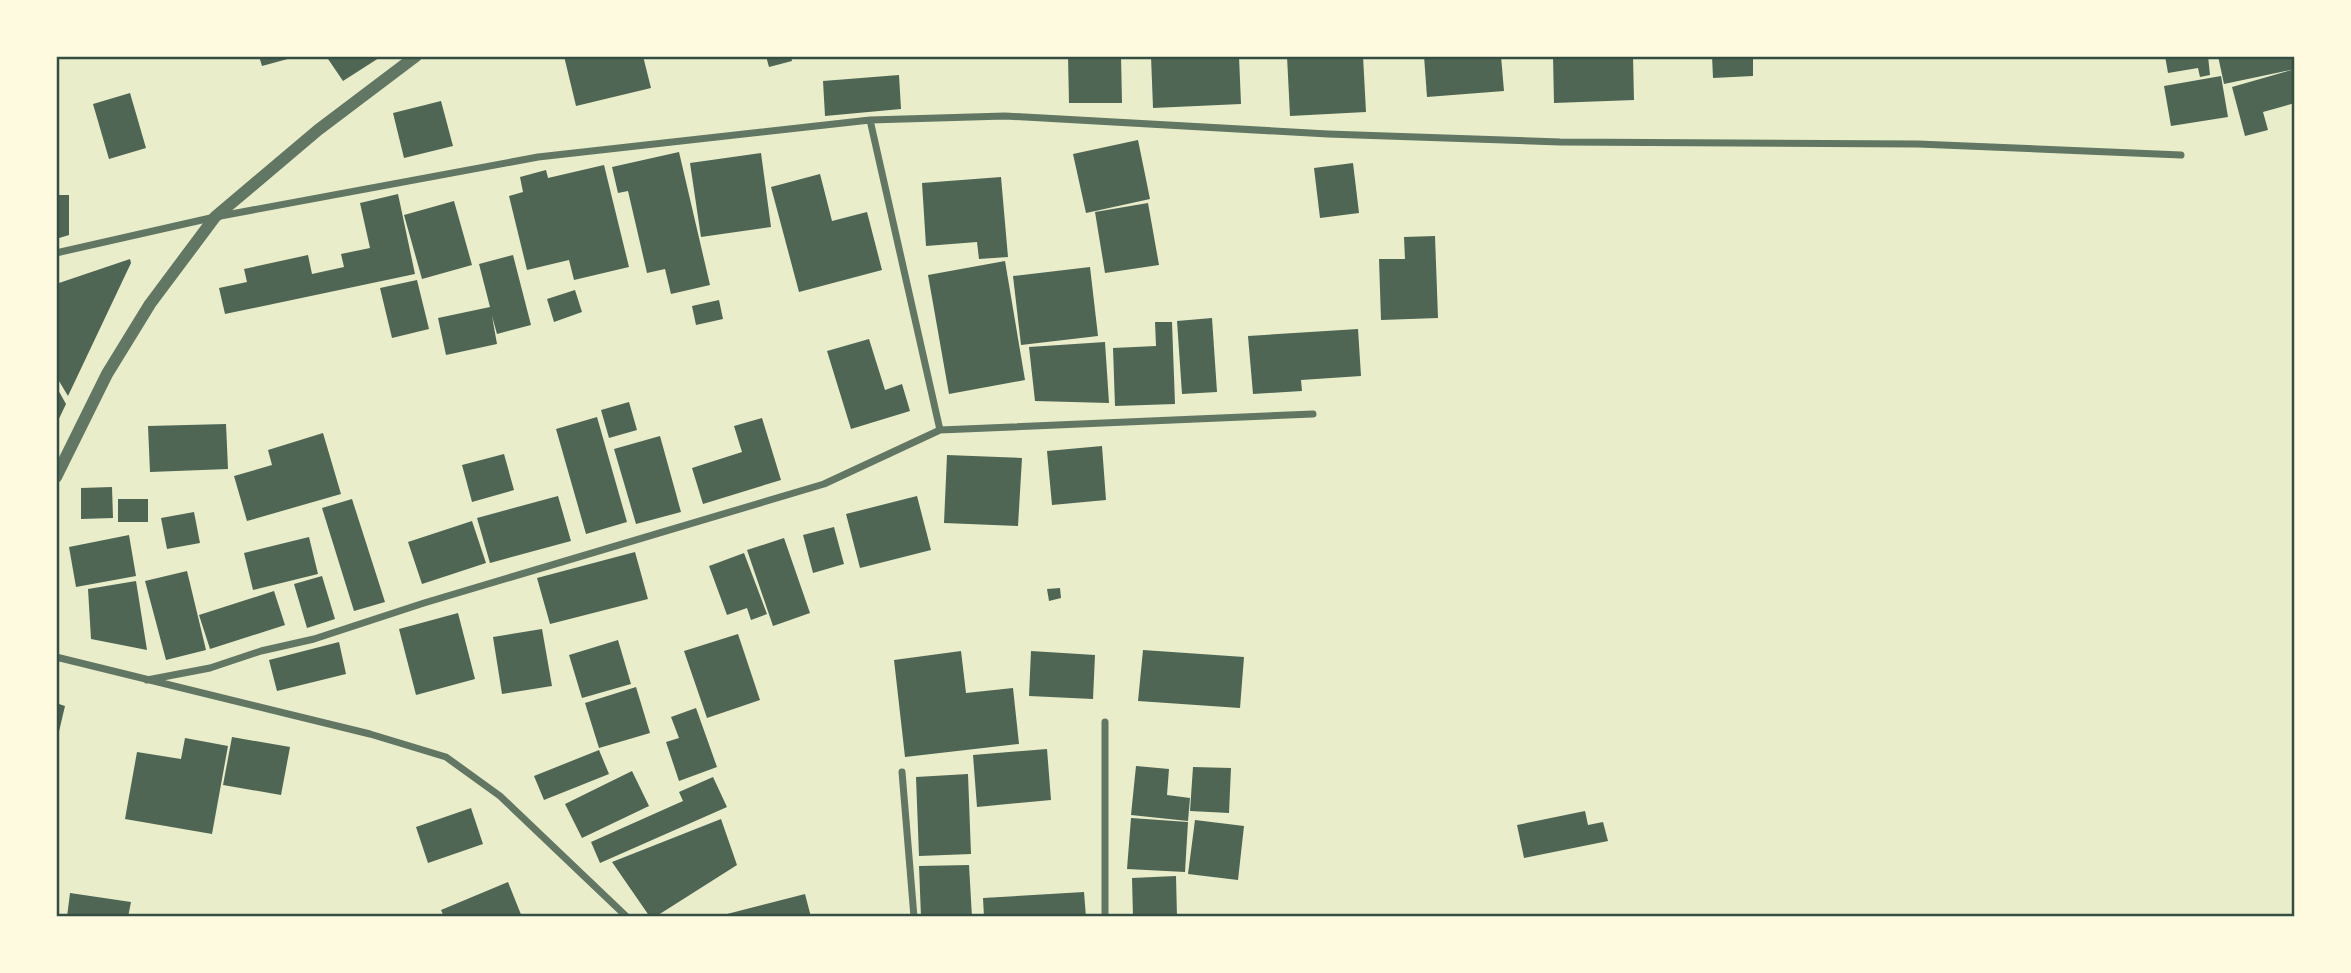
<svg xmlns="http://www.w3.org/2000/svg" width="2351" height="973" viewBox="0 0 2351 973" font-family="'Open Sans',sans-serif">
<rect width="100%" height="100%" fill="#e9edc9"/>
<path fill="#4f6655" d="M259 56H294L295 57 262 66Z
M326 56H382L343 81Z
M564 56H643L651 88 576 106Z
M766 56H791L792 61 769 67Z
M1068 56H1121L1122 103H1069Z
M1151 56H1239L1241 104 1153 108Z
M1287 56H1363L1366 112 1290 116Z
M1424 56H1501L1504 91 1427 97Z
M1553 56H1633L1634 100 1554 103Z
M1712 56H1753V76L1713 78Z
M2165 56H2208L2210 75 2200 77 2198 68 2168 73Z
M2218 56H2293L2295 69 2224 84Z
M2295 69V103L2263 112 2268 130 2245 136 2232 87Z
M899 75 901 109 825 116 823 81Z
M2221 76 2228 117 2171 126 2164 86Z
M130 93 146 148 109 159 93 104Z
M441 101 453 146 404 158 393 113Z
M1138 140 1150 199 1086 213 1073 154Z
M679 152 710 285 671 294 665 269 647 273 628 191 618 193 612 167Z
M761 153 771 227 701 237 690 163Z
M1353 163 1359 213 1320 218 1314 168Z
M604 165 629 267 574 280 569 260 527 270 509 196 523 192 520 177 546 170 548 178Z
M820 174 832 221 867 212 882 270 799 292 771 187Z
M1001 177 1008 257 979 259 977 242 926 246 922 183Z
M398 194 415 274 225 314 219 288 247 282 244 269 308 255 312 274 344 267 341 254 370 248 360 203Z
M56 195H69V235L56 239Z
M454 201 472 265 422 279 404 215Z
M1148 203 1159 265 1105 273 1095 212Z
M1435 236 1438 318 1381 320 1379 259H1405L1404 237Z
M513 255 531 325 497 334 492 316 497 344 446 355 438 318 490 307 479 264Z
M130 259 131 263 68 396 56 376V284Z
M1005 261 1025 380 949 394 928 275Z
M1090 267 1098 336 1021 345 1013 276Z
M417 280 429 329 392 338 380 288Z
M575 290 582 312 554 322 547 299Z
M719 300 723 319 696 325 692 306Z
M1212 318 1217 392 1182 394 1177 321Z
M1155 322H1172L1175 404 1115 406 1113 348 1156 346Z
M1358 329 1361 376 1301 380 1302 391 1253 394 1248 336Z
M869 339 885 390 902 384 910 411 851 429 827 351Z
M1105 342 1109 403 1035 401 1029 347Z
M56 386 66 404 56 425Z
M629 402 637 430 609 438 601 410Z
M597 417 627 522 586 534 556 429Z
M762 418 781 480 703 504 692 468 742 452 734 426Z
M226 424 228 469 150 472 148 426Z
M323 433 341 494 247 521 234 476 272 465 268 450Z
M660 436 681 512 636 524 614 449Z
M1102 446 1106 500 1052 505 1047 451Z
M504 454 514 490 472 502 462 465Z
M947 455 1022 458 1018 526 944 523Z
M112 487 113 518 81 519V488Z
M558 496 571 541 490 563 477 518Z
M917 496 931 550 860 568 846 514Z
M118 499H148V522H118Z
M352 499 385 602 354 611 322 508Z
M194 512 200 543 167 549 161 518Z
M472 521 486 563 422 584 408 542Z
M834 527 844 564 813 573 803 535Z
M129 535 136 576 76 587 69 547Z
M309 537 318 574 253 590 244 553Z
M784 538 810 613 773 626 747 550Z
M635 552 648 599 550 624 537 578Z
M744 553 767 614 751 620 747 608 727 615 709 566Z
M187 571 206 650 166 660 145 581Z
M322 576 335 619 307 628 294 584Z
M136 581 147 650 91 639 88 589Z
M1060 588 1061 598 1049 601 1047 589Z
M274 591 285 625 210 649 199 615Z
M458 613 475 679 416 695 399 629Z
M542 629 552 686 502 694 493 637Z
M738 634 760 700 707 718 684 651Z
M618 640 631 684 582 698 569 655Z
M339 642 346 674 277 691 269 660Z
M1143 650 1244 657 1240 708 1138 701Z
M961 651 966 693 1013 688 1019 744 905 757 894 660Z
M1031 651 1095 655 1093 699 1029 696Z
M636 687 650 733 599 748 585 703Z
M56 703 65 706 57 740H56Z
M696 708 717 767 679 781 666 742 679 738 671 717Z
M232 737 290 747 281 795 223 785Z
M185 738 228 746 212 834 125 819 137 752 181 759Z
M1047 749 1051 800 977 807 973 755Z
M599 750 609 774 544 800 534 776Z
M1136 766 1169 769 1167 795 1190 798 1188 821 1131 815Z
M1193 767 1231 768 1229 813 1190 811Z
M632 771 649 806 582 838 565 804Z
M968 774 971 854 919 856 916 777Z
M713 777 727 807 600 863 591 842 683 801 679 792Z
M471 808 483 844 428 863 416 827Z
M1585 811 1588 825 1603 822 1608 841 1524 858 1517 825Z
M1131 818 1188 822 1185 872 1127 869Z
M721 819 737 865 655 917H650L612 862Z
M1195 820 1244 826 1238 880 1188 874Z
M969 865 972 917H921L919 866Z
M1176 876 1177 917H1133L1132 878Z
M508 882 522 917H444L441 910Z
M1084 892 1086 917H984L983 898Z
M70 893 131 902 128 917H67Z
M805 894 811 917H728L727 914Z"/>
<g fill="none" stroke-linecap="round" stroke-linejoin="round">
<path stroke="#617663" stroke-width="7" d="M870 120 940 430
M56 253 215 217 538 157 870 120 1005 116 1328 134 1560 142 1918 144 2181 155
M56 657 370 734 446 757 500 796 627 917
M147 680 210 668 261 651 314 639 424 603 824 484 940 430 1313 414
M902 772 914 917
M1105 917V722"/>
<path stroke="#617663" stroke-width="12" d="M56 477 107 374 150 304 215 217 318 130 416 56"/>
</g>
<rect width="2351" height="973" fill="none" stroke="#fefae0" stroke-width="116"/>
<rect x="58" y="58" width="2235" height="857" fill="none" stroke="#344e41" stroke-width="2.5"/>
</svg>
